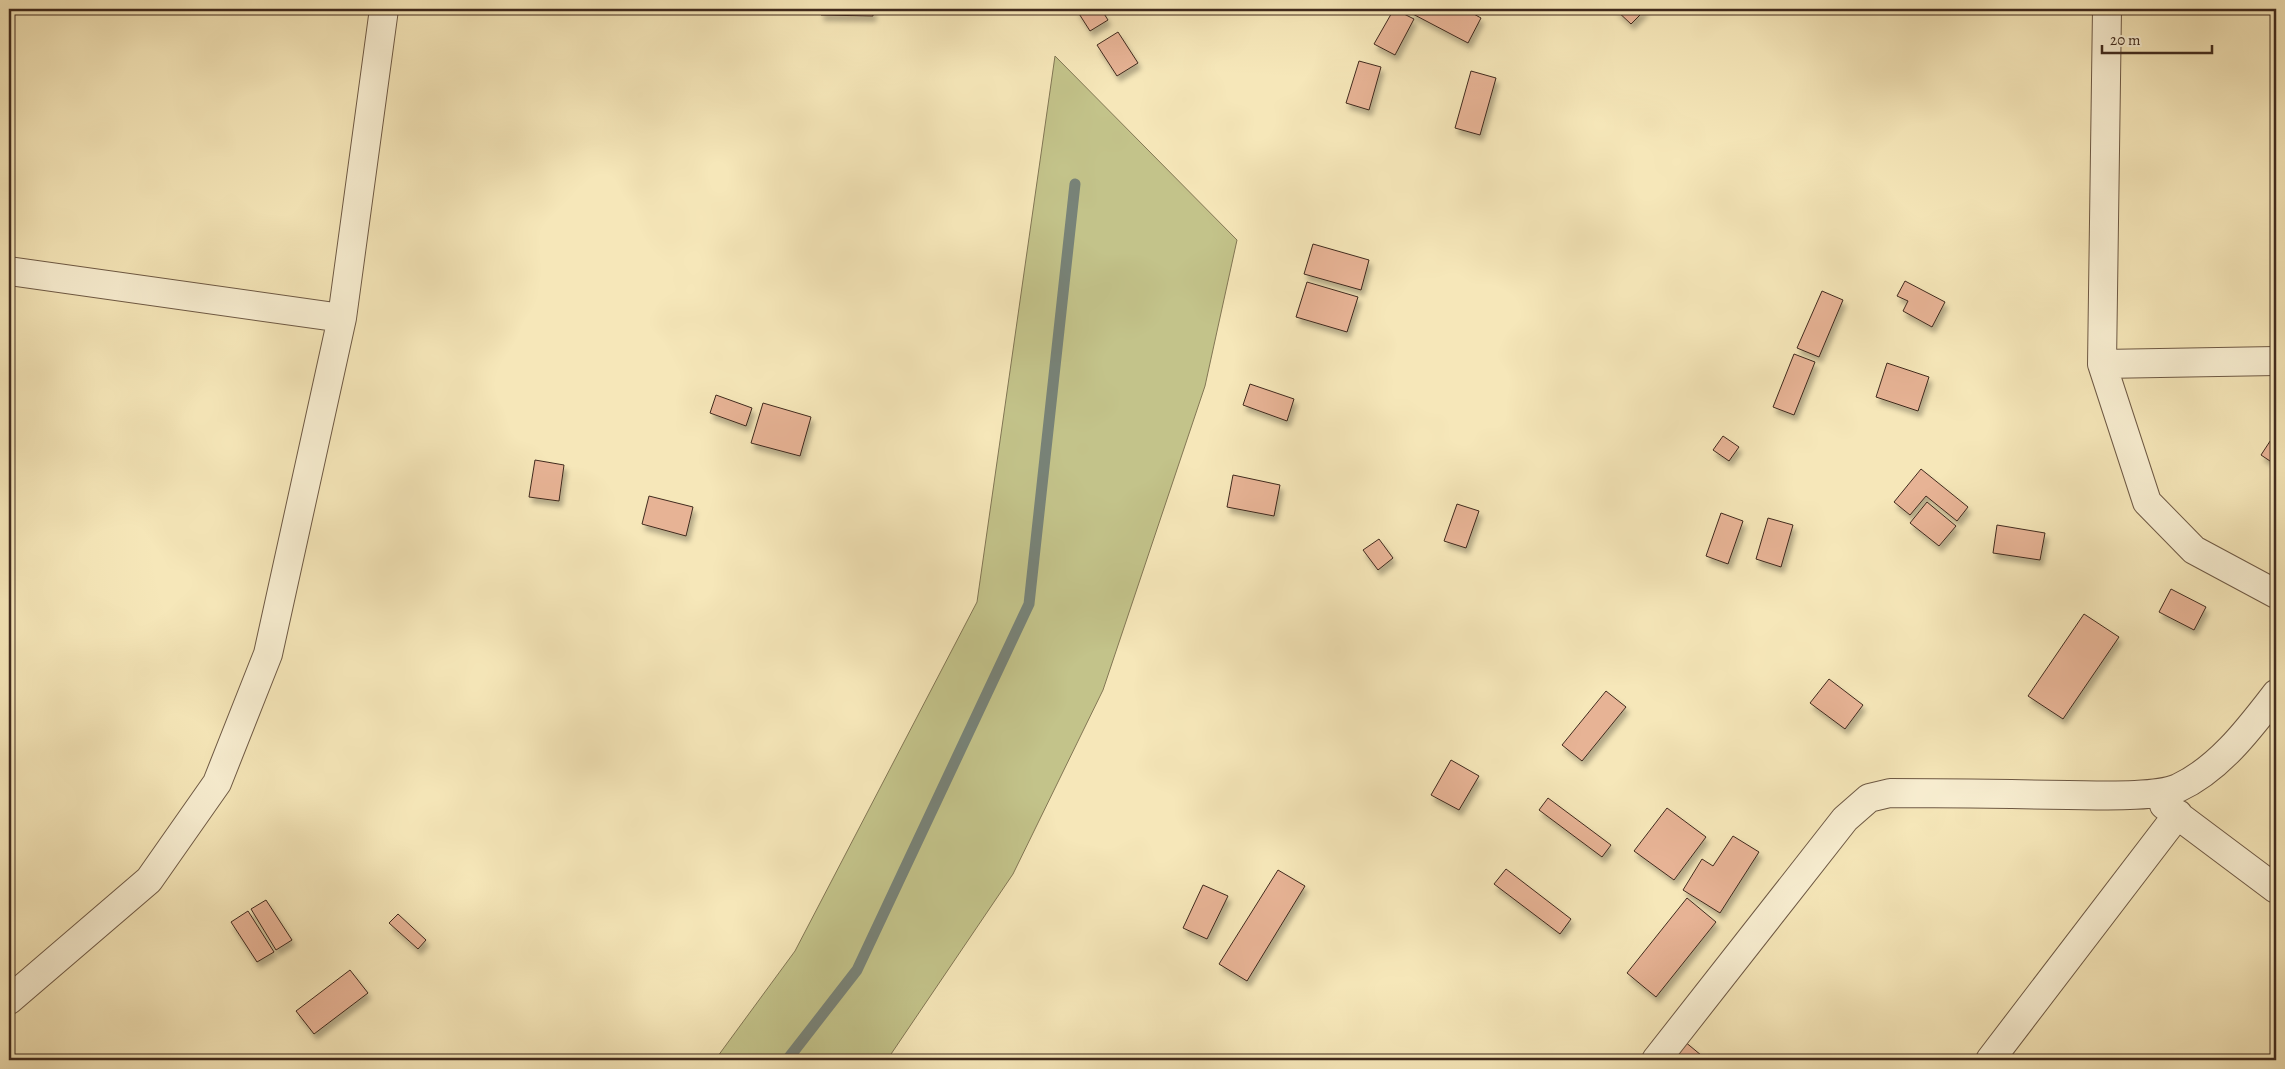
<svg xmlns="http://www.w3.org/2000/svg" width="2285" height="1069" viewBox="0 0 2285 1069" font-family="Alegreya,serif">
<defs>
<filter id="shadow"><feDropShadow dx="3" dy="5.5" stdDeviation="2.5" flood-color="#0004"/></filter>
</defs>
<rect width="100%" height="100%" fill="#f6e7b9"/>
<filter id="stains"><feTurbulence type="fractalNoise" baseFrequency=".004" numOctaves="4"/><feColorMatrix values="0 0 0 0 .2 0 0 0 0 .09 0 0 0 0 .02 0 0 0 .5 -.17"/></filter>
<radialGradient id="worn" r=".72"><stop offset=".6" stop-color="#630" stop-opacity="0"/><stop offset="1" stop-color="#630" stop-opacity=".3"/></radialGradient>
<path fill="#c3c38a" stroke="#827654" d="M1055 56 1237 240 1205 386 1103 690 1013 874 887 1060H715L795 951 977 602Z"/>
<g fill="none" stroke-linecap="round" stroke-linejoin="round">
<path stroke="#788378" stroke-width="11" d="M787 1060 857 970 1029 604 1075 184"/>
</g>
<path fill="#e7b395" stroke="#402a1d" filter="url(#shadow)" d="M821 9H873V16L821 15Z
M1076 9H1101L1108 20 1090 31Z
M1394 9 1414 19 1395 55 1374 44Z
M1411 9H1465L1481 18 1468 43 1409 12Z
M1615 9H1646L1631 24Z
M1118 32 1138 63 1117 76 1097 45Z
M1359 61 1381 67 1369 110 1346 103Z
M1471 71 1496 78 1480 135 1455 128Z
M1313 244 1369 260 1361 290 1304 274Z
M1905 281 1945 302 1932 327 1903 311 1908 301 1897 296Z
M1307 282 1358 297 1347 332 1296 317Z
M1822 291 1843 300 1819 357 1797 348Z
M1794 354 1815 362 1794 415 1773 407Z
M1887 363 1929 377 1918 411 1876 397Z
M1250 384 1294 399 1287 421 1243 405Z
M716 395 752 408 746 426 710 413Z
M763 403 811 417 800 456 751 443Z
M2276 432V465L2261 455Z
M1723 436 1739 447 1729 461 1713 450Z
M535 460 564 465 559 501 529 497Z
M1921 469 1968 507 1957 521 1926 496 1910 515 1894 502Z
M1233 475 1280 485 1274 516 1227 507Z
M649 496 693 507 686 536 642 524Z
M1927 502 1956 526 1939 546 1910 523Z
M1457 504 1479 511 1466 548 1444 541Z
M1721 513 1743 521 1728 564 1706 556Z
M1768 518 1793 525 1781 567 1756 559Z
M1997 525 2045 533 2040 560 1993 553Z
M1379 539 1393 558 1378 570 1363 550Z
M2171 589 2206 607 2194 630 2159 612Z
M2084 614 2119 637 2063 719 2028 696Z
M1829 679 1863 705 1845 729 1810 703Z
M1606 691 1626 707 1582 761 1562 745Z
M1451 760 1479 776 1459 810 1431 795Z
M1548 798 1611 845 1602 857 1539 810Z
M1667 808 1706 837 1674 880 1634 851Z
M1733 836 1759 852 1720 913 1683 890 1702 859 1713 866Z
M1506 869 1571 919 1560 934 1494 884Z
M1278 870 1305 886 1247 981 1219 964Z
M1203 885 1228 896 1207 939 1183 928Z
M1687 898 1716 922 1656 997 1627 973Z
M266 900 292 940 276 950 251 909Z
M248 911 274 952 257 962 231 922Z
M398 914 426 940 418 949 389 923Z
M350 970 368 993 314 1034 296 1011Z
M1684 1041 1707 1060H1672Z"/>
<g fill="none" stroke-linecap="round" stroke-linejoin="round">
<g stroke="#6e5944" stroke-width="30">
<path id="minor" d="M2107 9 2102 364 2276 361
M9 271 342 318
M2102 364 2147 502 2194 550 2276 594
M2164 805 2276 889
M9 1000 149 880 217 783 268 654 342 318 384 9
M1656 1060 1845 819 1869 798 1890 793C1949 793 2009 794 2068 795 2095 795 2155 798 2178 788 2219 769 2249 729 2276 694
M1990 1060 2178 814"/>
</g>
<use href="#minor" stroke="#f9efd2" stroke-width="28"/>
</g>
<rect width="2285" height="1069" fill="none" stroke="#f6e7b9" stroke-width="30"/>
<rect x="10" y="10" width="2265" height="1049" fill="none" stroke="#402a1d" stroke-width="2.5"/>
<rect x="15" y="15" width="2255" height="1039" fill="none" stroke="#402a1d"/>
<path d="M2102 45v8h110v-8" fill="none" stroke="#402a1d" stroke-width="2.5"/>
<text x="2110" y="45" font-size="15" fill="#402a1d" stroke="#f9efd2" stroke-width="4" paint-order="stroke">20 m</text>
<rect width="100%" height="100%" filter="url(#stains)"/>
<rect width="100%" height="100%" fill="url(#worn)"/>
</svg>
